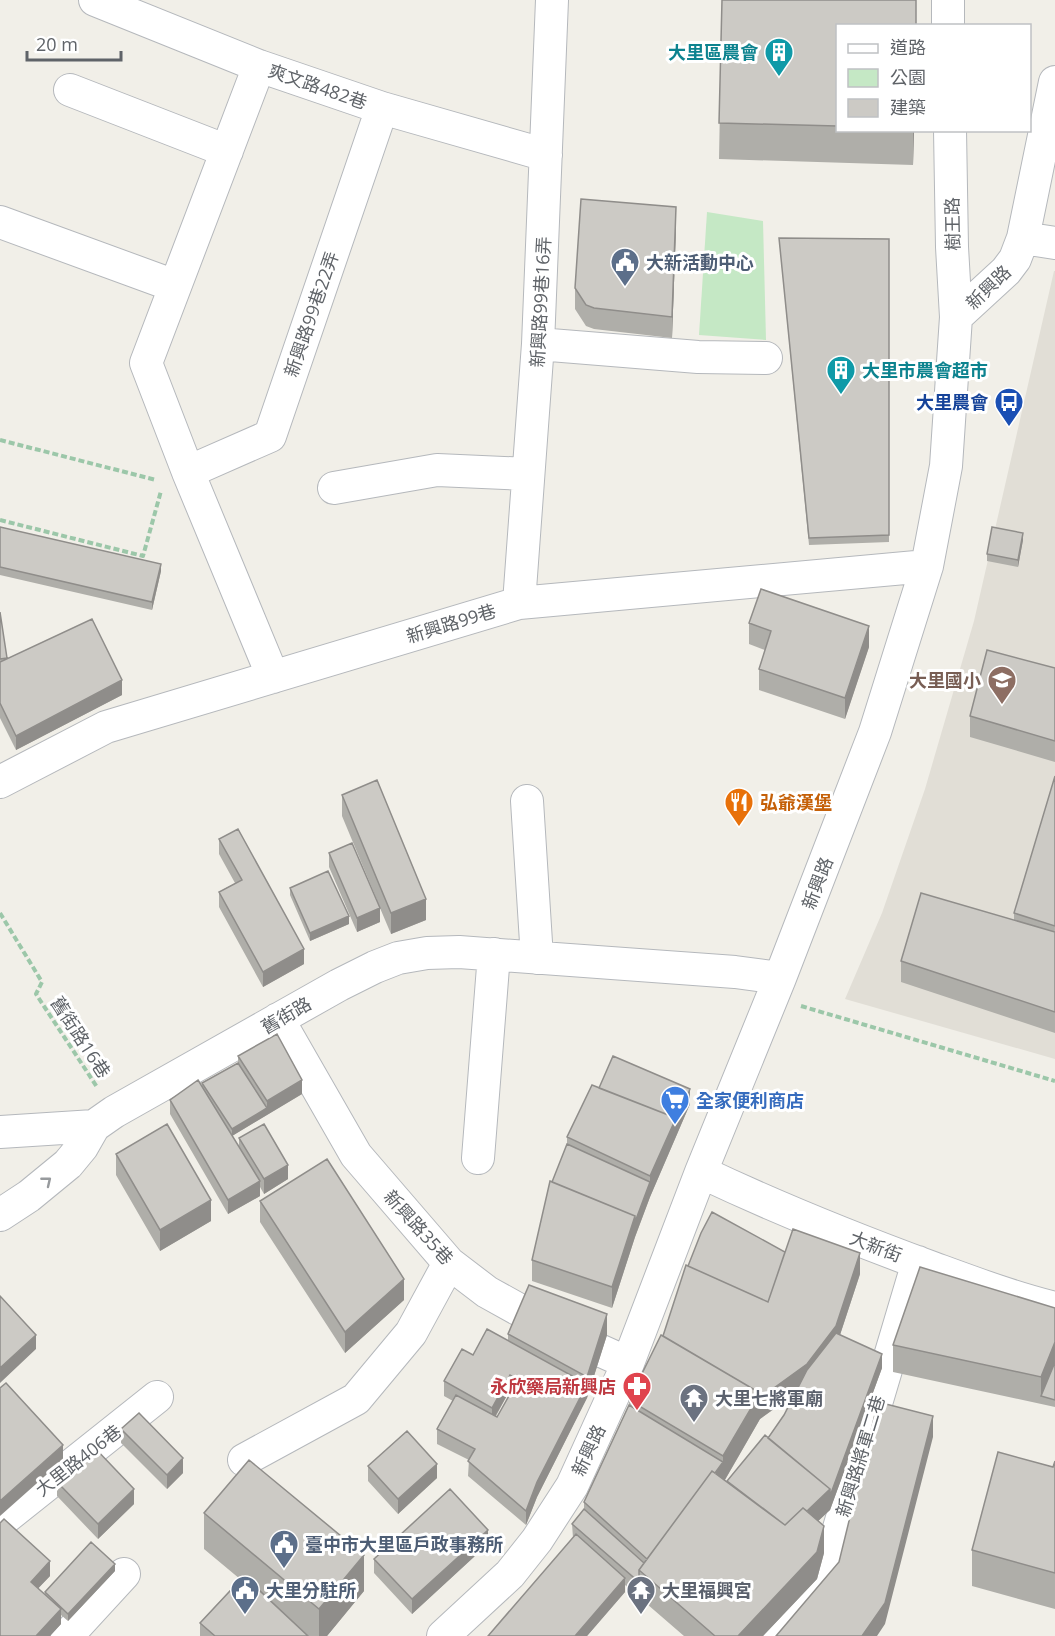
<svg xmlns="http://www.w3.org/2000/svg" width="1055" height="1636" viewBox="0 0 1055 1636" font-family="'Open Sans','Noto Sans TC',sans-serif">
<rect width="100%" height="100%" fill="#f1efe8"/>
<path fill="#e1ded6" d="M1054 271H1055V1059L845 999 882 913 925 789 974 621Z"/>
<path fill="#c5e8c5" d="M707 212 763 221 766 340 699 335Z"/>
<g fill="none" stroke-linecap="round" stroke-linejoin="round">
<g stroke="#b5b8bc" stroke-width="34">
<path id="minor" d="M95 0 259 66 382 108 546 155
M948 0V26
M259 66 146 363 188 472 273 677
M70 90 227 151
M0 222 175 286
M1023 238 1055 243
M956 317 1006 271 1015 259 1023 238 1055 82
M538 344 698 357 766 358
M188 472 270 436 382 108
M334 488 437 470 528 474
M519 603 538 344 552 0
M0 782 106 727 519 603 927 566
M527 801 537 958
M278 1019 356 1155 449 1263 487 1292 559 1332 628 1363
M0 1132 94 1126
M478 1158 494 954
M701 1172C777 1208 854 1239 933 1268 974 1283 1014 1298 1055 1308
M0 1215 29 1196 68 1164 82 1147 94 1126 114 1112 339 985 375 967 398 958 427 953 459 952 735 972 780 978
M244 1460 356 1399 411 1333 449 1263
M0 1522 157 1397
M67 1636 124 1574
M443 1636 510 1574 537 1540 572 1486 628 1363 701 1172 780 978 875 732 927 566 946 466 956 317 952 247 950 130
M778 1636 823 1582 918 1262"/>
</g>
<path stroke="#9cc7a9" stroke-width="4" stroke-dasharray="6 3" stroke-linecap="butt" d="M0 440 156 480
M0 520 143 556 161 491
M0 913 42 982 36 994 97 1087
M801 1006 1055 1081"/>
<use href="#minor" stroke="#fff" stroke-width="32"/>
</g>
<path fill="#afaea9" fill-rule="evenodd" d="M722 0H916V26H837V130H914L913 165 719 159Z
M676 228 672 338 594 329 586 326 575 309V288Z
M779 238 889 239V542L809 545Z
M0 527 161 571 152 610 0 575Z
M1023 540 1018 567 987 561V554Z
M0 612 7 659 122 695 16 750 0 718Z
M749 623 869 647 845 719 759 690V669L765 650 749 644Z
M1055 668V762L970 737V716Z
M1055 776V1033L901 982V961L1014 920V913Z
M342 795 426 920 391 934 380 908V922L357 932 329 867V853L377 900 342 816Z
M219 839 304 964 263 987 219 907V892L235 883 219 854Z
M290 888 349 924 310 941 290 895Z
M238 1056 302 1094 232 1136 239 1146V1138L288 1179 264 1194 260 1187V1196L228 1214 170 1114V1100L202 1086V1083L238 1063Z
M599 1088 690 1104 650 1197 635 1237 612 1308 532 1281V1260L552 1182 567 1144V1137Z
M116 1154 211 1221 160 1251 116 1175Z
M260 1201 404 1300 345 1353 260 1222Z
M785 1253 860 1274 840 1335 882 1368 830 1510 818 1521 824 1553 817 1579 763 1636H684L625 1585V1592L587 1636H488L573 1538 572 1524 584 1509V1502L629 1405V1400L663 1336 688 1266ZM795 1394 784 1415 768 1438 727 1481 725 1480 760 1419Z
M1055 1308V1407L893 1372V1345Z
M508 1334 607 1335 587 1398 537 1497 526 1525 468 1476 469 1460 437 1444V1429L453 1401 444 1396V1381L473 1355 508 1340ZM510 1390 512 1391 497 1417 496 1416Z
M121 1429 183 1473 167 1489 121 1443Z
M1055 1461V1609L972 1586V1550L1053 1467Z
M368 1466 437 1478 398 1514 368 1481Z
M57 1482 134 1504 98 1539 57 1496Z
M204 1513 364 1591 327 1636H308L305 1633 308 1636H200V1623L240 1579 204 1549Z
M0 1523 50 1576 38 1588 45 1594V1592L115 1571 68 1621 61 1615V1624L50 1636H0Z
M488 1544 412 1614 374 1573V1559Z"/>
<path fill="#8f8d8a" d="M913 130H914L913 165Z
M676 207V228L672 338V317Z
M1023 533V540L1018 567V560Z
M161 564V571L152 610V602Z
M869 626V647L845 719V698Z
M122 680V695L16 750V736Z
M426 899V920L391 934V913Z
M380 908V922L357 932V918Z
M349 916V924L310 941V933Z
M304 949V964L263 987V972Z
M302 1080V1094L232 1136V1129L267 1108V1101Z
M690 1089V1104L650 1197 635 1237 612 1308V1287L635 1216 650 1182V1176L676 1118Z
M288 1165V1179L264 1194V1179Z
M260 1181V1196L228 1214V1200Z
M211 1200V1221L160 1251V1230Z
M860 1253V1274L836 1347 807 1385 760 1419 723 1483 645 1575 723 1462V1456L760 1393Z
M404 1279V1300L345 1353V1332Z
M607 1314V1335L587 1398 537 1497 526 1525V1511L537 1482 587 1384V1377Z
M36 1335V1349L0 1383V1368Z
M1055 1342V1369L1041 1396V1377Z
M882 1354V1368L830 1510 785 1552Z
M510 1375V1390L492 1422V1408Z
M933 1416V1437L885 1624 877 1636H862Z
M63 1445V1460L0 1516V1501Z
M183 1458V1473L167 1489V1475Z
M437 1464V1478L398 1514V1499Z
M134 1489V1504L98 1539V1524Z
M824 1526V1553L817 1579 763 1636H738Z
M488 1530V1544L412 1614V1599Z
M364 1555V1591L327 1636H319V1609Z
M50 1561V1576L31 1596V1582Z
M115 1564V1571L68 1621V1614Z
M625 1578V1592L587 1636H575Z
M61 1609V1624L50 1636H36Z"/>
<path fill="#cccac5" stroke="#8f8d8a" stroke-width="1.5" d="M722 0H916V26H837V126L719 123Z
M581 199 676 207 672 317 594 308 586 305 575 288Z
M779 238 889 239V535L809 538Z
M0 527 161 564 152 602 0 567Z
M992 527 1023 533 1018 560 987 554Z
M761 589 869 626 845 698 759 669 771 631 749 623Z
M0 612 7 658 0 659Z
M92 619 122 680 16 736 0 703V662Z
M987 650 1055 668V741L970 716Z
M1055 776V926L1014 913Z
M377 780 426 899 391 913 342 795Z
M238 829 304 949 263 972 219 892 242 880 219 839Z
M352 843 380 908 357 918 329 853Z
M328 871 349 916 310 933 290 888Z
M921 893 1055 932V1012L901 961Z
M277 1034 302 1080 267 1101 238 1056Z
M613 1056 690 1089 676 1124V1118L599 1088Z
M238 1063 267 1108 232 1129 202 1083Z
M198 1080 260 1181 228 1200 170 1100Z
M592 1085 676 1118 650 1176 567 1137Z
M167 1124 211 1200 160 1230 116 1154Z
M264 1124 288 1165 264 1179 239 1138Z
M567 1144 650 1182 635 1222V1216L552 1182Z
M327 1159 404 1279 345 1332 260 1201Z
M550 1181 635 1216 612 1287 532 1260Z
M712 1212 785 1252 768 1302 688 1266 701 1233Z
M793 1229 860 1253 836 1326 807 1364 760 1398V1393L663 1336 686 1265 768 1302Z
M920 1267 1055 1308V1342L1041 1377 893 1345Z
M529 1285 607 1314 587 1377 508 1334Z
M0 1296 36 1335 0 1368Z
M487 1329 587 1384 537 1482 526 1511 468 1461 475 1449 437 1429 456 1395 497 1417 518 1380 510 1375 492 1408 444 1381 462 1349 473 1355Z
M836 1333 882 1354 830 1496V1489L768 1438 784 1415 807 1370Z
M661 1335 760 1393 723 1456 629 1400Z
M1055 1362V1400L1041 1396Z
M6 1383 63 1445 0 1501V1388Z
M878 1402 933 1416 885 1603 862 1636H776L839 1562Z
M629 1405 723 1462 715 1473 712 1471 647 1559 584 1502Z
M139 1413 183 1458 167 1475 121 1429Z
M407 1431 437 1464 398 1499 368 1466Z
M765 1435 830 1489 807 1511 803 1508 785 1525 727 1481Z
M93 1446 134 1489 98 1524 57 1482Z
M998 1452 1053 1467 1055 1461V1573L972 1550Z
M249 1460 364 1555 319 1609 204 1513Z
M712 1471 785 1525 803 1508 824 1526 817 1552 738 1636H715L639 1570Z
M450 1489 488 1530 412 1599 374 1559Z
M584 1509 644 1563 639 1570V1582L572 1524Z
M4 1519 50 1561 31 1582 61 1609 36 1636H0V1523Z
M576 1534 625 1578 575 1636H488Z
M91 1542 115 1564 68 1614 45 1592Z
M244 1576 308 1636H215L200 1623Z"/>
<defs><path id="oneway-chevron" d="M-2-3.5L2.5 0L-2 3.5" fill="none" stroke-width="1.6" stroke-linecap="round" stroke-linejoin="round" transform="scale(1.5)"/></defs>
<use stroke="#979a9d" href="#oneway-chevron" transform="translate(47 1181) rotate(-39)"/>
<defs>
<g id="building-pin" transform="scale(1.5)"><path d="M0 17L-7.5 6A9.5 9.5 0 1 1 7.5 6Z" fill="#0f9aa8" stroke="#fff"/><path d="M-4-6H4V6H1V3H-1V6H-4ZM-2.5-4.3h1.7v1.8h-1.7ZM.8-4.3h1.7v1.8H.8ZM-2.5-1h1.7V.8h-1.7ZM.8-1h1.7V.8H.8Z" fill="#fff"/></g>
<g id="civic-pin" transform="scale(1.5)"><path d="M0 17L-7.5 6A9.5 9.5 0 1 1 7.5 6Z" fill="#5c6f8a" stroke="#fff"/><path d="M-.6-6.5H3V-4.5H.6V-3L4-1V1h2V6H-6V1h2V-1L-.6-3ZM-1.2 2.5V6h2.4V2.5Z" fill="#fff"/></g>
<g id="bus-pin" transform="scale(1.5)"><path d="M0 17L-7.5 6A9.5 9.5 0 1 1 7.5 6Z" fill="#1a4fb4" stroke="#fff"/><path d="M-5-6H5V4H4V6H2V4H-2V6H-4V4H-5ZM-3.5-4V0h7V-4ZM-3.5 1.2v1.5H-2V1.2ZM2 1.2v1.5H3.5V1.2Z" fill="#fff"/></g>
<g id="school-pin" transform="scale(1.5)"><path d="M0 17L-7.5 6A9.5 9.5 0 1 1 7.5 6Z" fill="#8d6e63" stroke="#fff"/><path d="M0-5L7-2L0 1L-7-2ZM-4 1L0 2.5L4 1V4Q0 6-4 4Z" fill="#fff"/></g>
<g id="restaurant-pin" transform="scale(1.5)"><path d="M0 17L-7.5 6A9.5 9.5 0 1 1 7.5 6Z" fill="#e8710a" stroke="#fff"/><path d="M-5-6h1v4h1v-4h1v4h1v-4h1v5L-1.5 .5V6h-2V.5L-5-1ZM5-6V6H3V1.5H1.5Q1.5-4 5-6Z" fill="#fff"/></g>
<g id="supermarket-pin" transform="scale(1.5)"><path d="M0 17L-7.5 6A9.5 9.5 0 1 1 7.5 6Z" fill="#3f7fe0" stroke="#fff"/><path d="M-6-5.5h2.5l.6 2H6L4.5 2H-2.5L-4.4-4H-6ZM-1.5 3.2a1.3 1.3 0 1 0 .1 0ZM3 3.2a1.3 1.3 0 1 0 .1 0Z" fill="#fff"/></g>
<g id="pharmacy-pin" transform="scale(1.5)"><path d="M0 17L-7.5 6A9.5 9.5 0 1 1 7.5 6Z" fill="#e0444e" stroke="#fff"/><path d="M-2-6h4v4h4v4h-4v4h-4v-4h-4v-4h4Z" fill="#fff"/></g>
<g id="temple-pin" transform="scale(1.5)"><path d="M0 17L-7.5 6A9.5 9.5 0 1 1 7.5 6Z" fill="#6b7280" stroke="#fff"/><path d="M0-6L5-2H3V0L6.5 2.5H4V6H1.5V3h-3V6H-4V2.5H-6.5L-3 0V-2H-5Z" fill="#fff"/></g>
</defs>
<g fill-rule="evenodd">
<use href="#building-pin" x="779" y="52"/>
<use href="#civic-pin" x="625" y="262"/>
<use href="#building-pin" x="841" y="370"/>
<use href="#bus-pin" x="1009" y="402"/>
<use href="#school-pin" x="1002" y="680"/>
<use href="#restaurant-pin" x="739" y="802"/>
<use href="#supermarket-pin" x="675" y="1100"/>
<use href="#pharmacy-pin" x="637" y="1386"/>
<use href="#temple-pin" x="694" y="1398"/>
<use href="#civic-pin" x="284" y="1544"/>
<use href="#civic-pin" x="245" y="1590"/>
<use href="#temple-pin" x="641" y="1590"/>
</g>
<g text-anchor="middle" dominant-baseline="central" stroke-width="6" stroke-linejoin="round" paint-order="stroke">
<g font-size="18" font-weight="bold" fill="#0d838f" stroke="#fff" text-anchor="end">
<text x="758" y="52">大里區農會</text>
<text x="862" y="370" text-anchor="start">大里市農會超市</text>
</g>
<g font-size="18" fill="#5f6368" stroke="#fff">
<text transform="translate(318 86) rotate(19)">爽文路482巷</text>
<text transform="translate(952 224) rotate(-91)">樹王路</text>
<text transform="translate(988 287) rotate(-44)">新興路</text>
<text transform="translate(540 302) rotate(-87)">新興路99巷16弄</text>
<text transform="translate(311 314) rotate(-71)">新興路99巷22弄</text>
<text transform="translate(451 623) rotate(-17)">新興路99巷</text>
<text transform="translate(817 883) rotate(-69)">新興路</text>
<text transform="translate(286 1015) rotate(-30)">舊街路</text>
<text transform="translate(81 1037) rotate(57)">舊街路16巷</text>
<text transform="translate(419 1227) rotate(48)">新興路35巷</text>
<text transform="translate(876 1246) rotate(21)">大新街</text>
<text transform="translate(588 1450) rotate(-65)">新興路</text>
<text transform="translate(860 1456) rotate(-73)">新興路將軍二巷</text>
<text transform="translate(78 1460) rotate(-38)">大里路406巷</text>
</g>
<g font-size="18" font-weight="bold" fill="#4e5e75" stroke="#fff" text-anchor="start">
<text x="646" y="262">大新活動中心</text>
<text x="305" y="1544">臺中市大里區戶政事務所</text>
<text x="266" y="1590">大里分駐所</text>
</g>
<g font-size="18" font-weight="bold" fill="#164399" stroke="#fff" text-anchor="end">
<text x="988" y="402">大里農會</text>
</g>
<g font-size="18" font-weight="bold" fill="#785e54" stroke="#fff" text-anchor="end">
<text x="981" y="680">大里國小</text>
</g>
<g font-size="18" font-weight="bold" fill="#c56008" stroke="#fff" text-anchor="start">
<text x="760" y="802">弘爺漢堡</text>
</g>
<g font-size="18" font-weight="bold" fill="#366cbe" stroke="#fff" text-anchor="start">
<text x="696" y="1100">全家便利商店</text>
</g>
<g font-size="18" font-weight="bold" fill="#be3a42" stroke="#fff" text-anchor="end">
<text x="616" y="1386">永欣藥局新興店</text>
</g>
<g font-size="18" font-weight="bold" fill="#5b616d" stroke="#fff" text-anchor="start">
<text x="715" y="1398">大里七將軍廟</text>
<text x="662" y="1590">大里福興宮</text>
</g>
</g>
<rect x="836" y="24" width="195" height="108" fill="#ffffff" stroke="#bfc1c3" stroke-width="1.5"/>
<rect x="848" y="44" width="30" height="9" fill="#ffffff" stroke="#bfc1c3" stroke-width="1.5"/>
<text x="890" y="54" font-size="18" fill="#5f6368">道路</text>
<rect x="848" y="69" width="30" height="18" fill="#c5e8c5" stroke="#bfc1c3" stroke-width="1.5"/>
<text x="890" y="84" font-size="18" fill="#5f6368">公園</text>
<rect x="848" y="99" width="30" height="18" fill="#cccac5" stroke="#bfc1c3" stroke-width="1.5"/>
<text x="890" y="114" font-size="18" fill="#5f6368">建築</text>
<path d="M27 51v9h94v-9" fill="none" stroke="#5f6368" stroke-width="3"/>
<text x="36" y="51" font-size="18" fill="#5f6368" stroke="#ffffff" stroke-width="4.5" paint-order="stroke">20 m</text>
</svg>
